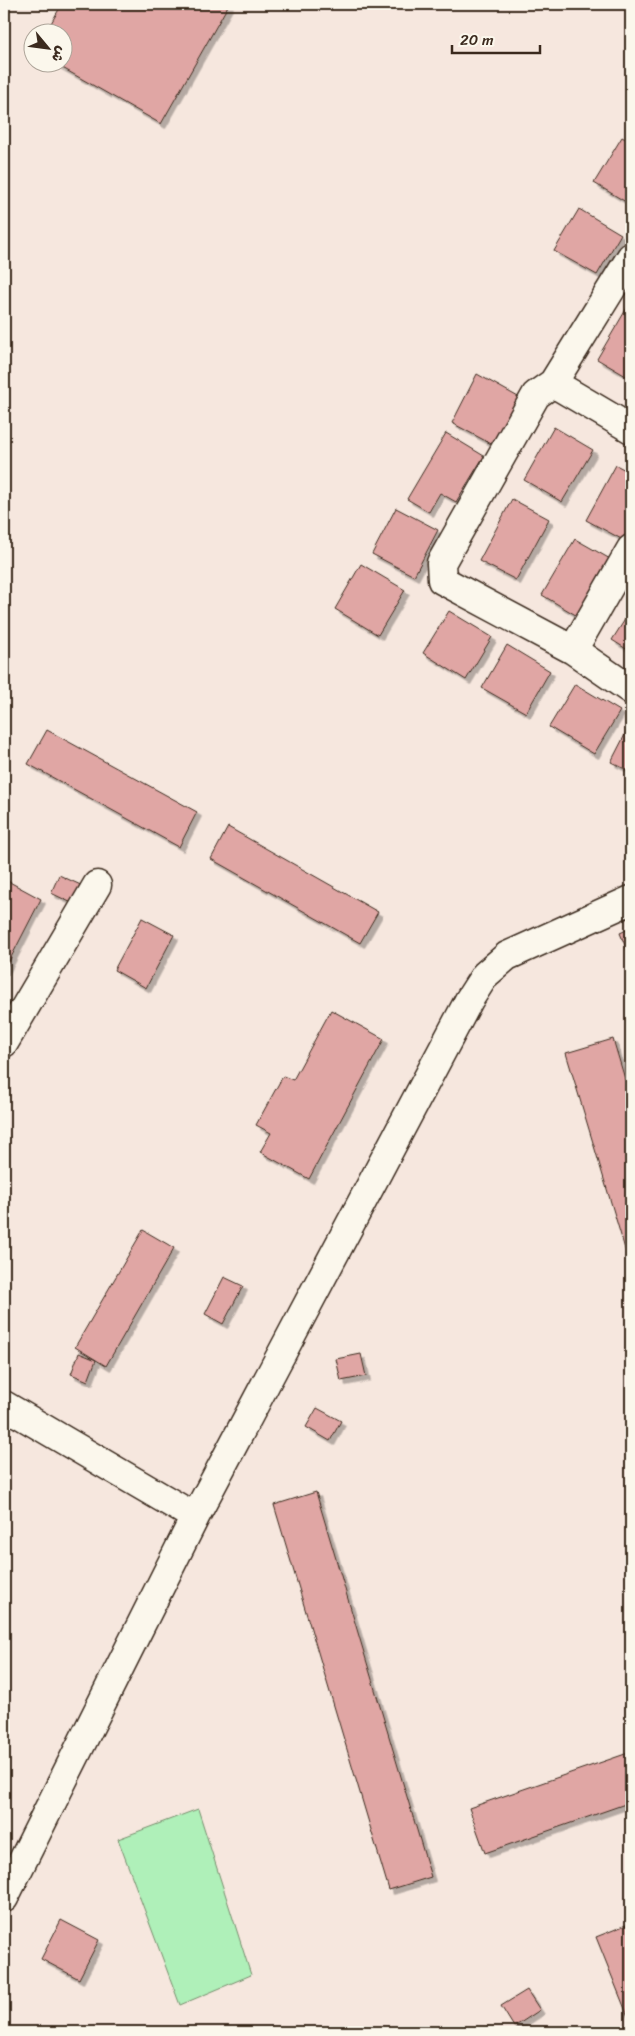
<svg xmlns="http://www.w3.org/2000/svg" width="635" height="2036" viewBox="0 0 635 2036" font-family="Sriracha,'Playpen Sans Arabic',sans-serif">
<defs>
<filter id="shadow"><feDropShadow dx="4.5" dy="4.5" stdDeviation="0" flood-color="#0004"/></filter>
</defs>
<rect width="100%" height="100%" fill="#f6e7de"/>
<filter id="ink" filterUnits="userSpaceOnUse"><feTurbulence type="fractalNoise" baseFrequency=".02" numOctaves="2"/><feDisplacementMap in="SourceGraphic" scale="10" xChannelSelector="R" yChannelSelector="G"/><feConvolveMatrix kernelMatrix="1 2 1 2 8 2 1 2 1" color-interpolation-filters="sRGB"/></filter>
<g filter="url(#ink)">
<path fill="#aff0b9" stroke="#758d6c" d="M198 1809 251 1975 180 2005 118 1839Z"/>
<path fill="#e0a6a4" stroke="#3b2a1e" filter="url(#shadow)" d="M62 4H229L161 124 52 62H62V32H46Z
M622 137 631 142V205L594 183Z
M579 209 621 234 597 275 554 251Z
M631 301V379L597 359Z
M477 374 520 398 495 446 452 423Z
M554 427 593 450 562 502 524 480Z
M446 433 484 456 456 502 440 493 429 512 407 499Z
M616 465 631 473V533L627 542 586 520Z
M512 499 549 519 516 580 479 561Z
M396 508 438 530 414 576 372 554Z
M575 539 612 560 579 617 542 595Z
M361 564 405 590 378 635 335 609Z
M631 610V652L612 640Z
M449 611 492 637 466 680 423 653Z
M507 645 550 671 526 713 482 688Z
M575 684 620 711 594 754 549 727Z
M631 723V772L611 762Z
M47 730 197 812 179 847 28 764Z
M228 827 378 912 360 943 211 859Z
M59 875 85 887 76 905 51 893Z
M4 879 41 899 4 971Z
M142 918 174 935 146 988 114 970Z
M631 928V960L620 933Z
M331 1010 384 1039 309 1179 260 1152 271 1133 256 1125 283 1076 293 1080Z
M613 1039 631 1099V1269L566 1053Z
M143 1230 174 1248 106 1366 75 1347Z
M224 1277 243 1286 223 1324 205 1314Z
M79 1353 96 1360 88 1381 71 1374Z
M361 1354 366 1376 341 1381 336 1359Z
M317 1408 341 1421 330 1441 306 1427Z
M316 1492 431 1877 389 1890 274 1505Z
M631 1752V1802L485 1853 469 1808Z
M61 1920 99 1940 79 1979 41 1959Z
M631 1923V2024L596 1937Z
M527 1990 540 2010 514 2027 501 2006Z"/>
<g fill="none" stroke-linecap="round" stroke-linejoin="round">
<g stroke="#3b2a1e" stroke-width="31">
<path id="street" d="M631 257 553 383 536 395 441 563 442 580 573 650 631 690
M553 383 631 429
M573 650 631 549
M4 1043 97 885
M4 1405 195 1517
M4 1898 195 1517 469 1000 485 975 507 956 631 900"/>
</g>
<use href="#street" stroke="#fbf7ec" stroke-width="28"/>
</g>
</g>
<rect width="635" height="2036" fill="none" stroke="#fbf7ec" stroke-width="20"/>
<rect x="10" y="10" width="615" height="2016" fill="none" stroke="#3b2a1e" stroke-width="2" filter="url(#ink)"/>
<g transform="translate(48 48) rotate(119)"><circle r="24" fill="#fbf7ec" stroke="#aea59a"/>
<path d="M0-4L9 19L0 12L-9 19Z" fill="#3b2a1e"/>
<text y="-8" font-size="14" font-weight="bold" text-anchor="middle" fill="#3b2a1e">ش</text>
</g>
<path d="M452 45v8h88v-8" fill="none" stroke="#3b2a1e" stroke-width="2.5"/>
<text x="460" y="45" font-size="15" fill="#3b2a1e" stroke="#fbf7ec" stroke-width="4" paint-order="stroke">20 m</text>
</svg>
